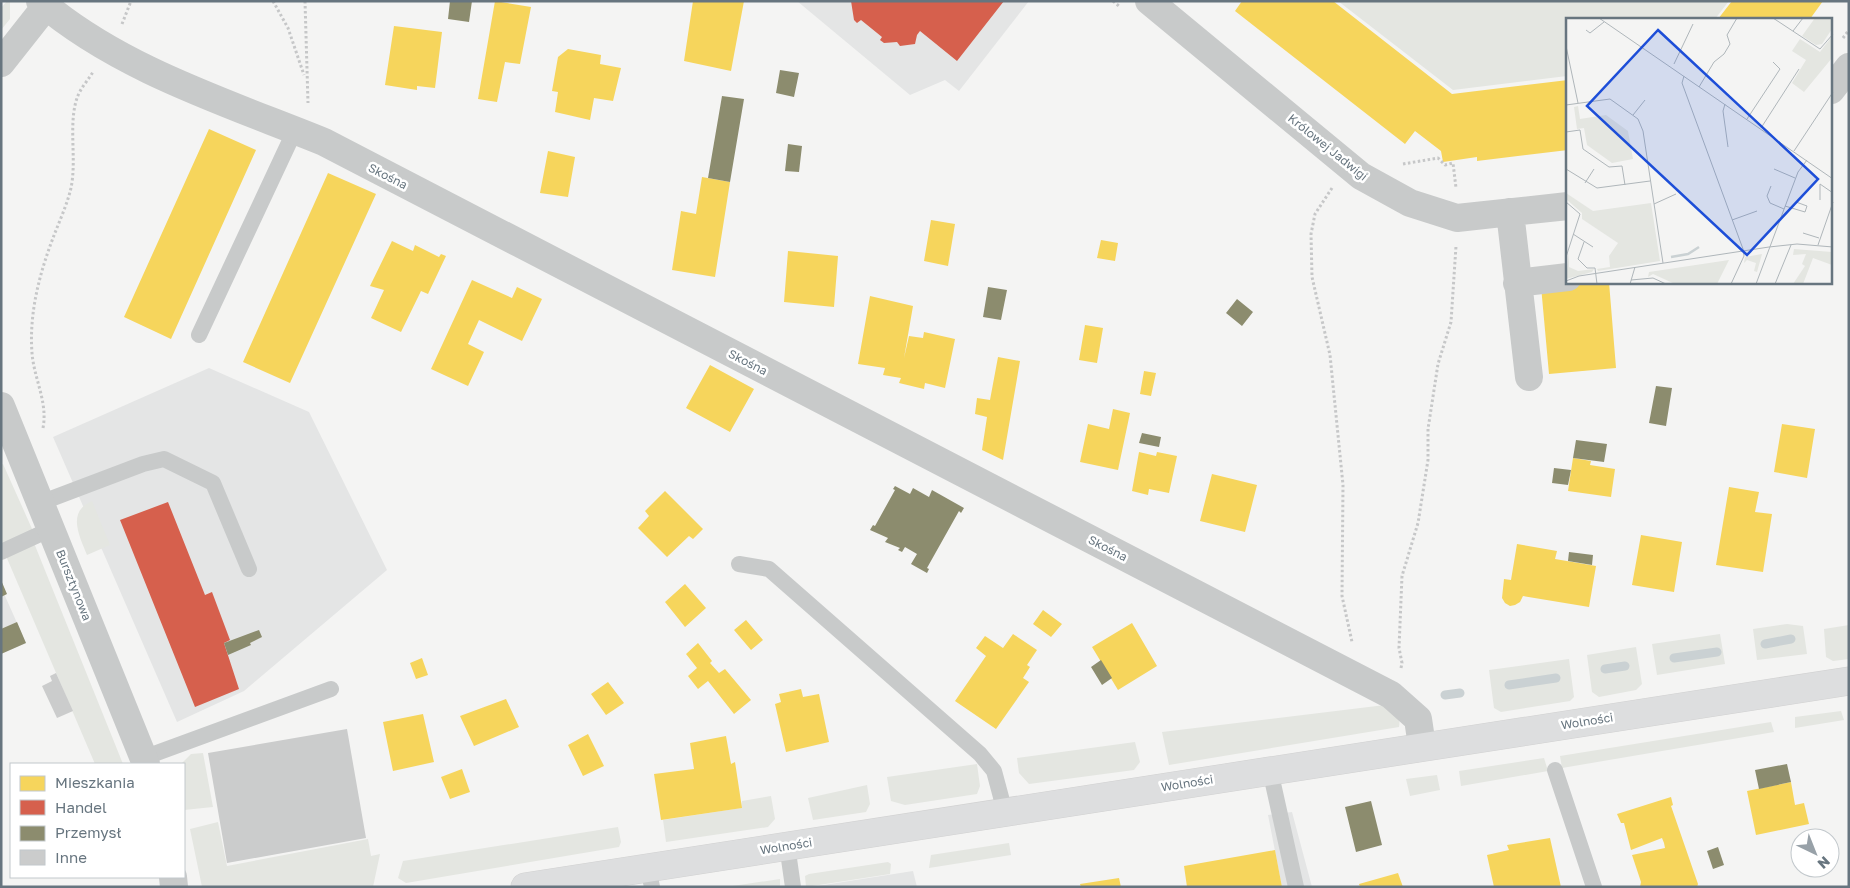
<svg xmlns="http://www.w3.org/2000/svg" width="1850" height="888" viewBox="0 0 1850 888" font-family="'Golos Text',sans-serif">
<rect width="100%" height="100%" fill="#f4f4f3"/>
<path fill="#e4e5e5" d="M797 1H1029L959 91 945 80 910 95Z
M209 368 309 412 387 570 244 691 177 722 53 437Z
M1 587 26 643 1 654Z
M1292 812 1312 887H1282L1268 815Z
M913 871 917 887H811Z"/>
<path fill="#e4e6e1" d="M7 1H10V19L1 30V8Z
M1338 1H1729L1715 19H1568L1567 76 1453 90Z
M3 464 33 531 1 545V465Z
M92 501 110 545 87 555C80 537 66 512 92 501Z
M34 543 123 764H95L6 556Z
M1787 624 1803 626 1807 654 1757 660 1753 629Z
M1849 625V659L1833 661 1826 657 1824 629Z
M1720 634 1725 664 1657 675 1652 644Z
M1636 647 1642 684 1636 690 1599 697 1592 692 1587 655Z
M1569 659 1574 697 1570 701 1501 712 1494 708 1489 670Z
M1363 687C1380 695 1403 705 1399 727L1169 765 1162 732 1385 705 1361 692Z
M1841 711 1844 720 1795 728V717Z
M1771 722 1774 732 1562 768 1560 756Z
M1135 742 1140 762 1134 770 1029 784 1019 773 1017 758Z
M203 753 213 807 184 810V764H181L191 754Z
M1544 758 1548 771 1461 786 1459 771Z
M977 764 980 786 977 794 905 805 891 801 887 777Z
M1437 775 1440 790 1410 796 1406 779Z
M867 785 870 804 866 812 813 820 808 798Z
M771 796 775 819 768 827 666 842 663 820 741 808 742 801Z
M218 822 227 866 368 839 371 856 380 854 373 887H202L190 829Z
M618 827 621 842 619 847 406 883 398 878 403 861Z
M1009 843 1011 855 929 868 931 855Z
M888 862 891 864 890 874 806 887 805 876 809 874Z
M780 879V887H726Z"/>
<path fill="#f6d55c" d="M495 1 531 7 520 64 505 62 497 102 478 99Z
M693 1H744L731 71 684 61Z
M1242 1H1333L1452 94 1568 80V150L1477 161V157L1443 162 1441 151 1415 131 1405 144 1235 11Z
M1732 1H1823L1810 19H1718Z
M394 26 442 32 435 88 417 86V90L385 85Z
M568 49 601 55 600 64 621 68 613 101 594 98 590 120 555 112 558 92 552 91 558 57Z
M209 129 256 150 171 339 124 317Z
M548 151 575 157 568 197 540 193Z
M328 173 376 194 290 383 243 362Z
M702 177 730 182 715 277 672 270 681 211 696 214Z
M931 220 955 224 948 266 924 261Z
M1101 240 1118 243 1115 261 1097 258Z
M392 241 413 251 415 245 439 257 441 254 446 256 428 294 421 291 401 332 371 318 384 290 370 286Z
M788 251 838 256 834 307 784 302Z
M472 280 512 298 517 287 542 299 522 341 479 320 468 344 484 352 468 386 431 369Z
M1576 282H1609L1616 368 1549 374 1541 286Z
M870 296 913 306 904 358 909 336 923 338 924 332 955 339 945 388 925 383 924 389 899 383 901 378 883 375 885 368 858 364Z
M1085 325 1103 328 1097 363 1079 360Z
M998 357 1020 361 1003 460 982 450 987 417 975 414 977 398 990 400Z
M710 365 754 389 730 432 686 408Z
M1144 371 1156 373 1151 396 1140 394Z
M1113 409 1130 413 1118 470 1080 462 1088 424 1109 429Z
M1782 424 1815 429 1807 478 1774 472Z
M1139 452 1156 456 1157 452 1177 456 1169 493 1149 489 1148 495 1132 491Z
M1573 458 1591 461 1590 465 1615 469 1611 497 1568 491Z
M1212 474 1257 485 1245 532 1200 521Z
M1729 487 1759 492 1755 512 1772 514 1763 572 1716 565Z
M665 491 703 529 693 539 689 536 667 557 638 528 649 516 645 511Z
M1641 535 1682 542 1674 592 1632 585Z
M1517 544 1557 551 1555 559 1596 566 1589 607 1523 596 1520 602 1515 605 1510 606 1505 603 1502 598 1504 579 1511 580Z
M685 584 706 608 685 627 665 602Z
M1043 610 1062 624 1051 637 1033 624Z
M746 620 763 640 751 650 734 630Z
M1132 623 1157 666 1118 690 1092 647Z
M1013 634 1037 650 1027 665 1030 667 1023 678 1029 682 996 729 955 701 986 656 976 648 985 636 1003 648Z
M698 643 712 661 710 663 719 673 725 669 751 700 734 714 708 681 698 689 688 676 697 668 686 654Z
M422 658 428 675 416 679 410 663Z
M608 682 624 703 606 715 591 694Z
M801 689 803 697 819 694 829 742 786 752 775 704 781 702 779 694Z
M506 699 519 727 474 746 460 716Z
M423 714 434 762 393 771 383 722Z
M588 734 604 766 583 776 568 745Z
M726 736 731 764 735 762 742 808 661 820 654 774 694 769 690 743Z
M462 769 470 792 450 799 441 777Z
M1791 782 1795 805 1804 803 1809 824 1756 835 1747 791Z
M1671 797 1673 805 1671 806 1698 884 1697 887H1640L1641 882 1632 855 1665 848 1664 843 1662 838 1631 850 1624 823H1621L1617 814Z
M1550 838 1561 887H1494L1487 855 1509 850 1507 845Z
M1275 850 1282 887H1187L1184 866Z
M1398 873 1403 887H1360L1359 884Z
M1119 878 1121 887H1081L1080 884Z"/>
<path fill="#d6604d" d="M851 1H1004L957 61 920 31 917 35 915 44 900 46 897 42 884 43 880 40 882 37 861 20 857 23 854 20Z
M168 502 205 595 212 592 230 640 224 643 239 689 195 707 120 520Z"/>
<path fill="#8c8c6e" d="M450 1H472L469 22 448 19Z
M780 70 799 73 794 97 776 93Z
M722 96 744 99 730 182 708 178Z
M788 144 802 146 799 172 785 171Z
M988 287 1007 290 1001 320 983 317Z
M1237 299 1253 312 1242 326 1226 313Z
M1656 386 1672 388 1666 426 1649 423Z
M1142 433 1161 437 1159 447 1139 443Z
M1576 440 1607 444 1604 462 1573 458Z
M1554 468 1571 470 1568 485 1552 483Z
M895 486 910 494 913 488 929 497 932 490 964 508 961 513 959 511 927 568 929 569 927 573 911 564 917 554 905 547 902 552 898 550 900 548 885 542 888 538 870 530 873 525 875 526 895 490 893 489Z
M1569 552 1593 555 1592 565 1568 561Z
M1 580 7 594 1 597Z
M17 622 26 643 1 654V629Z
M259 630 262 637 250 643 251 645 228 655 224 643Z
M1101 660 1112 678 1102 685 1091 667Z
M1787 764 1791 782 1759 789 1755 770Z
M1371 801 1382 845 1356 852 1345 807Z
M1718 847 1724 865 1713 869 1707 851Z"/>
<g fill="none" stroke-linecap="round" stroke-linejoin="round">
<path stroke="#cad1d3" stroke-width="9" d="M1765 644 1791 639
M1674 658 1717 652
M1605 669 1625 666
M1509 685 1556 678
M1445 695 1460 693"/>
</g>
<path fill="#cbcccc" d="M56 673 73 711 57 718 42 686 52 681 50 676Z
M347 729 366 838 227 863 208 753Z"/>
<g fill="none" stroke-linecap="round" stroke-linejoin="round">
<g stroke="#d1d1d1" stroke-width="29">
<path id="secondary" d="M525 887 1849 681"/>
</g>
<path stroke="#c6c7c8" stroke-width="3" stroke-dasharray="2.5 2.5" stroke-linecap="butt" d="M273 1 288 28 304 75
M305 1 308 103
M1113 1 1120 7
M122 24 131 1
M1843 38 1849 30
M1403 164 1438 158 1445 165 1453 163 1456 188
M1332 188 1315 214 1311 234 1312 277 1330 355 1343 485 1342 596 1352 642
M43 428C48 402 34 379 32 353 29 314 39 275 53 238 59 222 67 205 71 188 77 159 68 125 77 98 80 89 88 80 93 72
M1401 668 1402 663 1399 648 1402 576 1418 523 1428 460V429L1438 364 1451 322 1456 246"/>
<path stroke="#c8caca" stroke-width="16" d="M199 335 295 130
M40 503 143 464 164 459 213 483 249 569
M1 552 51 529
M739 564 769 569 980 754 994 771 1005 812
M143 758 331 689
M1270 770 1296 887
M1555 770 1594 887
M787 845 793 887
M648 868 652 887"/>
<path stroke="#c8caca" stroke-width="28" d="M40 1C119 69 228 103 324 142L1391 695 1418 719 1422 746
M1149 1 1361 176 1410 203 1457 218 1568 206
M1 63 50 1
M1831 90 1849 67
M1510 212 1529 377
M1517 283 1568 277
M1 406 146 764
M173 877 174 887"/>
<use href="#secondary" stroke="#dddedf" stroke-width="28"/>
</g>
<g text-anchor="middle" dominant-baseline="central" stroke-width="5" stroke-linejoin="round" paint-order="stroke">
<g font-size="12" fill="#67757f" stroke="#fff">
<text transform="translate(1328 147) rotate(39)">Królowej Jadwigi</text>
<text transform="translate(388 176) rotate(27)">Skośna</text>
<text transform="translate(748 362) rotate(27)">Skośna</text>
<text transform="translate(1108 548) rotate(27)">Skośna</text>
<text transform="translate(74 585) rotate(68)">Bursztynowa</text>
<text transform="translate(1587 721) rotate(-9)">Wolności</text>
<text transform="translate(1187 783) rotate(-9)">Wolności</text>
<text transform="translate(786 846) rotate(-9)">Wolności</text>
</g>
</g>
<g transform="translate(1566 18)">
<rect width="266" height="266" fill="#f4f4f3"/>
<path d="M249 0H266V11L256 26 250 27 236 18ZM266 18V40L238 74 226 65 240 42 226 33 234 21 254 34ZM12 88 14 101 40 97 62 113 67 141 46 145 21 127 18 110 11 111 8 89ZM0 175 27 193 85 185 94 243 32 253 31 251 44 249 43 238 52 225 16 201V195L0 181ZM228 231 266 234V247L247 240 237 266H227L239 248 236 246 240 236 227 237ZM3 234V249L12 253 28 251 26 254 0 261ZM196 236 191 254 188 253 190 245 181 242 178 245 179 239ZM163 242 151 266H109L87 256 82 259 83 254Z" fill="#e4e6e1"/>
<path fill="none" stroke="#cad1d3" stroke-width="2.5" d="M105 239 122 236 133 229"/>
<path fill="none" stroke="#afb6ba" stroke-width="1" d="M33 0 267 161M207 0 254 31 267 16M20 12 24 15 38 4M227 13 237 0M0 28 12 85M108 46 127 6M118 58 116 65 177 231 178 238 165 266M133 69 148 44 158 36 164 26 161 17 171 0M159 86 157 93 162 129M0 87 44 81 72 101 77 113 97 245M67 97 79 82M181 101 214 51 207 44M195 110 233 51M0 114 14 112 17 131 43 149 56 148 59 167M228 133 267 74M0 151 31 170 84 163M208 151 229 160M19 165 28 151M205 168 201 178 204 185 218 191M254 182V166L267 175M0 184 14 196 0 239M88 186 110 176M219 188 239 194 241 188 230 184M166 202 191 193M237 215 253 220M7 216 27 229M18 224 12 241 21 250H29L31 266M252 227 267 184M65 262 87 260 100 266M0 263 13 258 203 229 231 226 267 229M64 266 69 249M190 266 232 154 241 142M209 266 225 227"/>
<path fill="#1d4ed8" fill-opacity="0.15" stroke="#1d4ed8" stroke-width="2.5" d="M92 12 252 161 181 237 21 88Z"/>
<rect width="266" height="266" fill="none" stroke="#67757f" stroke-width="2.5"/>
</g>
<rect width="1850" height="888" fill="none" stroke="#67757f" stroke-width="5"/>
<rect x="10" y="763" width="175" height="115" fill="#ffffff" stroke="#c2c8cc"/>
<rect x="20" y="776" width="25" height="15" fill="#f6d55c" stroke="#c2c8cc"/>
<text x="55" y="788" font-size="15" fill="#67757f">Mieszkania</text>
<rect x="20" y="800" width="25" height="15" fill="#d6604d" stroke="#c2c8cc"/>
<text x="55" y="813" font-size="15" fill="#67757f">Handel</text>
<rect x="20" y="826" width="25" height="15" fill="#8c8c6e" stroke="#c2c8cc"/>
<text x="55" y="838" font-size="15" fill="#67757f">Przemysł</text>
<rect x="20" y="850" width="25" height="15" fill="#cbcccc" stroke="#c2c8cc"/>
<text x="55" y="863" font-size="15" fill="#67757f">Inne</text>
<g transform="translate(1815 853) rotate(137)"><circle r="24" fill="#ffffff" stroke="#c2c8cc"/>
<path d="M0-4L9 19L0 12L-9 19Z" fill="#98a1a8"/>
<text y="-8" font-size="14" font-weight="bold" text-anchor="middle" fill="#67757f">N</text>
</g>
</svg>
